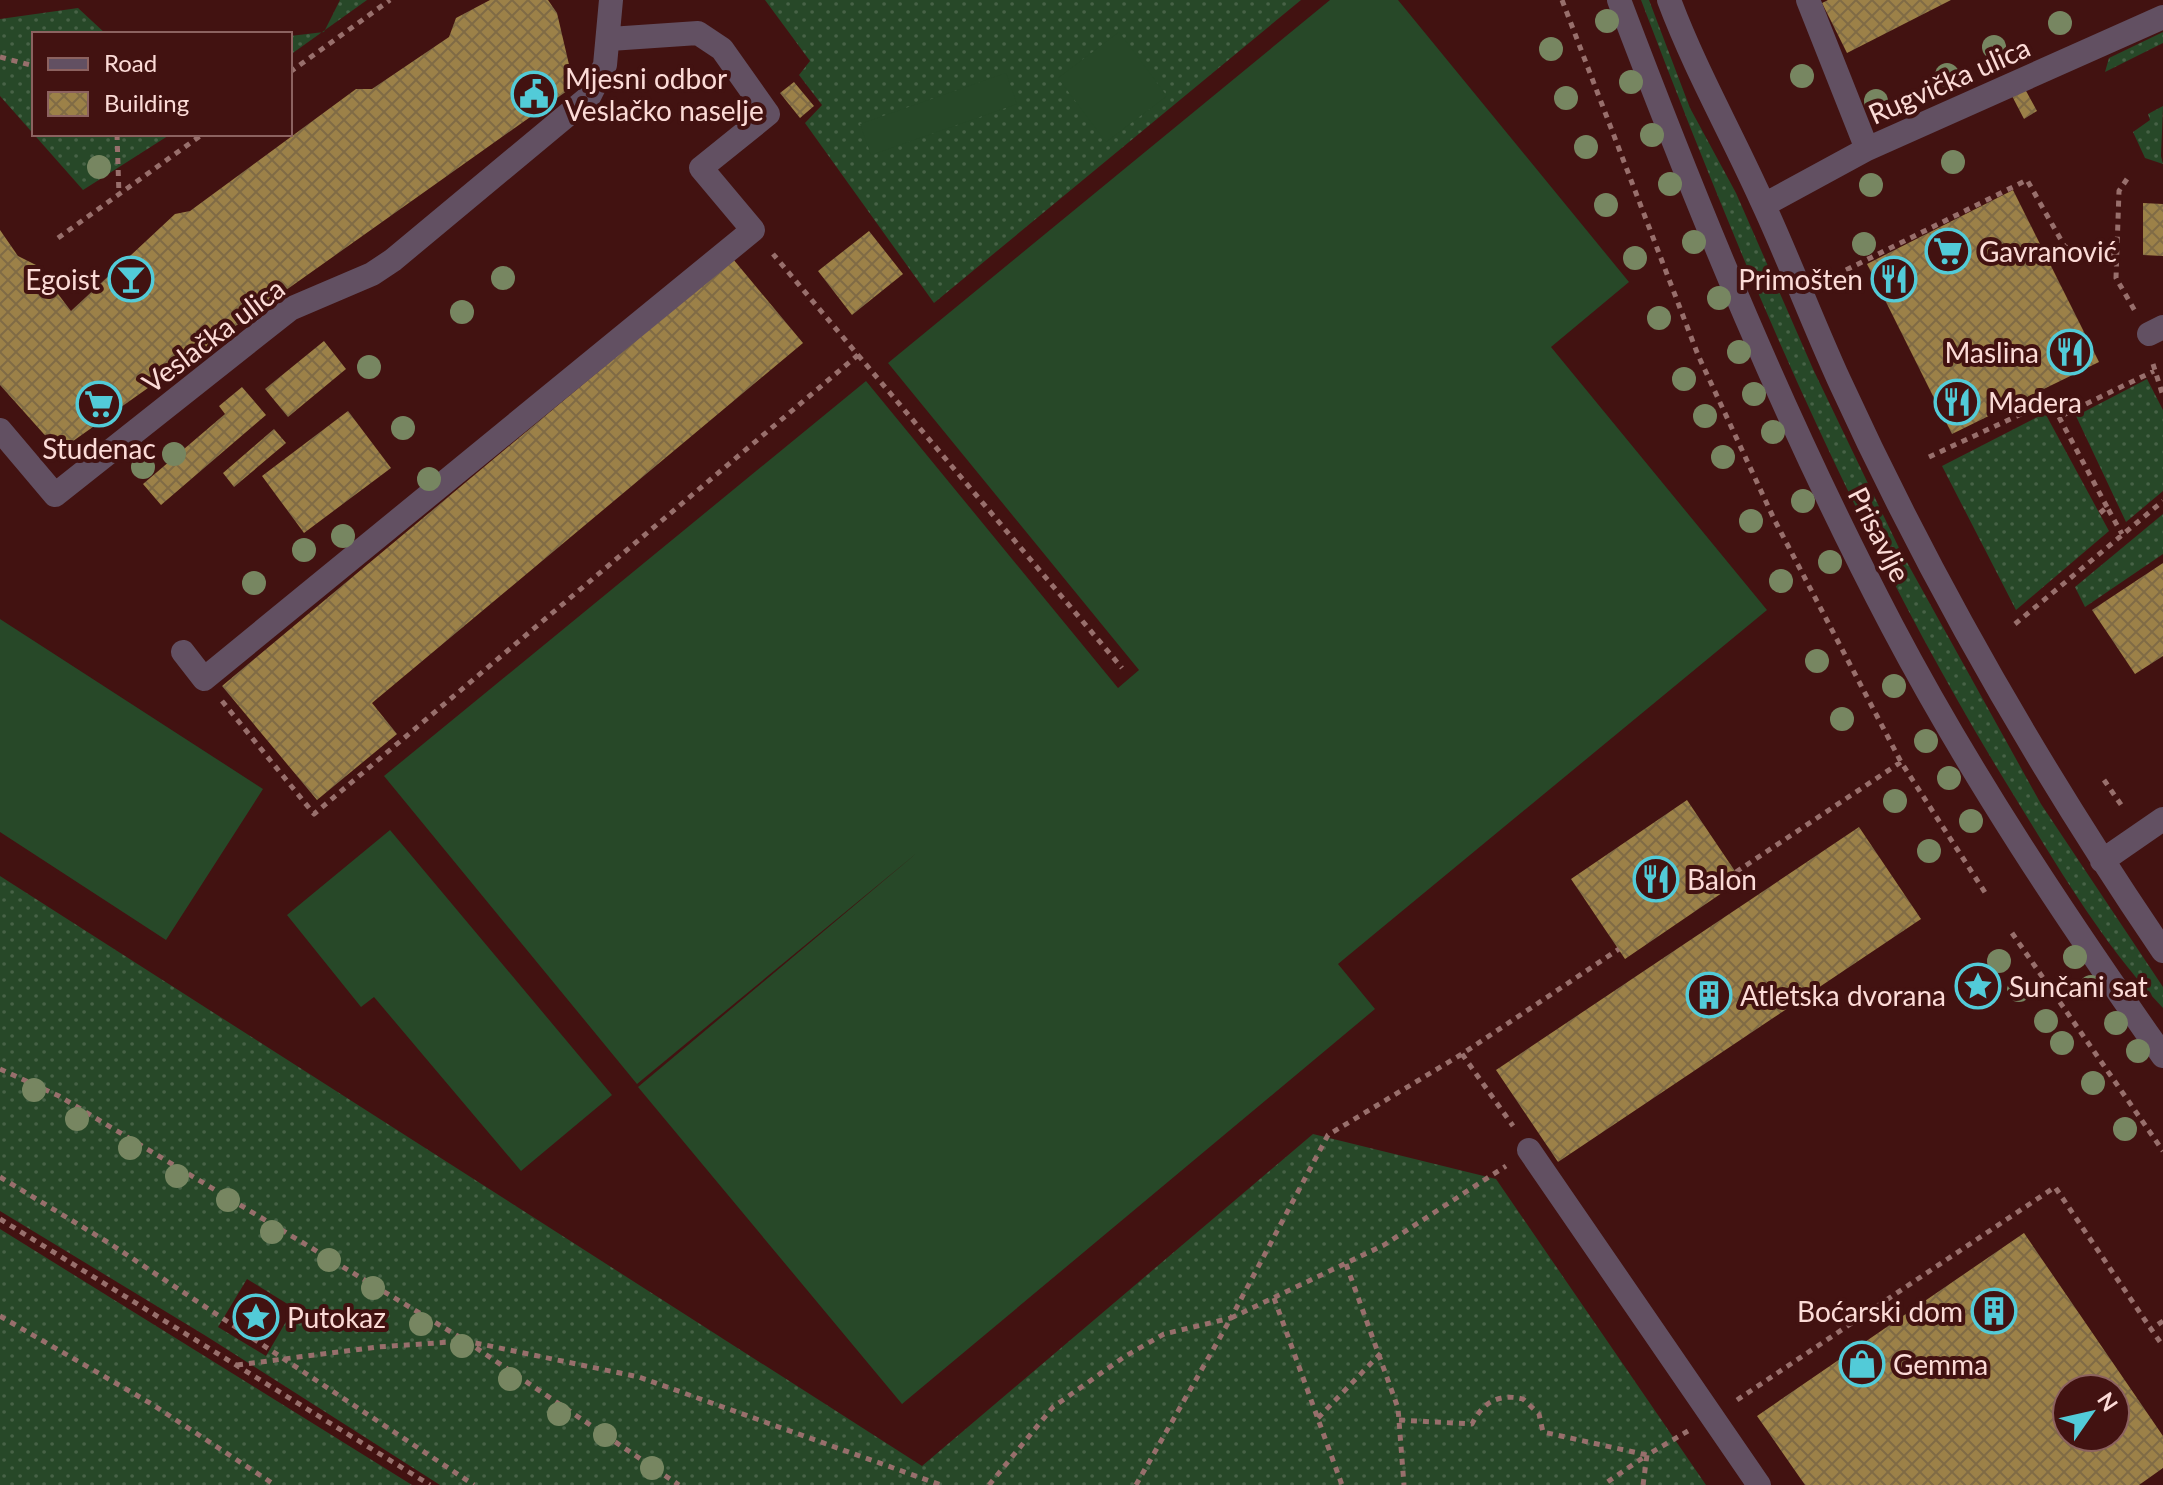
<svg xmlns="http://www.w3.org/2000/svg" width="2163" height="1485" viewBox="0 0 2163 1485" font-family="Lato,sans-serif">
<defs>
<pattern id="grass-dots" width="8" height="8" patternUnits="userSpaceOnUse" patternTransform="scale(2)"><rect width="8" height="8" fill="#274828"/><path d="M2 2h.1M6 6h.1" fill="none" stroke="#476246" stroke-width="1.8" stroke-linecap="round"/></pattern>
<pattern id="building-cross-hatch" width="8" height="8" patternUnits="userSpaceOnUse" patternTransform="scale(2)"><rect width="8" height="8" fill="#9c8148"/><path d="M0 0l8 8M0 8l8-8" fill="none" stroke="#806b45"/></pattern>
</defs>
<rect width="100%" height="100%" fill="#421211"/>
<path fill="url(#grass-dots)" fill-rule="evenodd" d="M340 0H367L290 55V36L324 32Z
M765 0H1301L934 303 805 123 822 105 799 75 810 61Z
M1641 0H1649L1690 108 1736 193 1813 369 1899 548 2041 804 2163 987V1008C2099 940 2054 860 2005 781 1855 535 1743 269 1641 0Z
M78 8 106 34H34V134H171L83 190 0 96V19Z
M2163 32V43L2105 72 2109 58Z
M2163 106 2161 156 2163 164 2145 158 2133 132 2150 120 2148 114Z
M2147 379 2163 410V491L2126 522 2076 416Z
M2045 413 2109 531 2016 610 1942 466Z
M2163 514V554L2085 607 2075 587Z
M0 876 922 1466 1313 1134 1496 1179 1706 1485H440L206 1336 0 1211ZM247 1279 294 1308 266 1356 218 1327Z
M0 1229 412 1485H0Z"/>
<path fill="#274828" d="M1330 0H1398L1629 282 1551 347 1767 610 1338 964 1375 1009 902 1404 638 1087 918 852 637 1084 384 776 866 381 1118 688 1139 670 888 363Z
M1119 32 1167 96 1106 142 1058 78Z
M1006 73 1017 104 871 155 860 124Z
M0 619 263 789 166 940 0 832Z
M390 830 612 1095 521 1171 374 997 361 1007 287 915Z"/>
<path fill="url(#building-cross-hatch)" fill-rule="evenodd" d="M490 0H548L557 13 574 86 59 451 0 385V230L18 256 36 265 71 311 175 214 190 211 356 89H372L449 37 456 18Z
M1828 0H1951L1847 53 1822 3Z
M794 82 814 106 800 118 780 93Z
M2025 89 2037 111 2024 119 2012 96Z
M2013 190 2099 362 1952 434 1867 264Z
M2143 203 2163 204V256L2143 255Z
M869 231 903 274 852 315 818 271Z
M733 259 803 343 372 703 397 734 317 800 222 686Z
M324 341 346 369 288 417 265 389Z
M242 387 266 415 161 505 143 484 225 414 219 406Z
M348 411 391 468 304 533 262 476Z
M274 429 286 443 234 487 223 473Z
M2163 563V656L2135 674 2092 610Z
M1687 800 1741 880 1625 959 1571 879Z
M1859 827 1921 919 1558 1162 1496 1070Z
M2024 1233 2163 1436V1468L2139 1485H1805L1757 1416ZM2067 1389H2115V1437H2067Z"/>
<g fill="none" stroke-linecap="round" stroke-linejoin="round">
<path stroke="#986f6c" stroke-width="5" stroke-dasharray="6 6" stroke-linecap="butt" d="M1562 0 1698 355 1774 519 1901 762 1986 894
M0 57 34 66
M290 72 390 0
M117 134 119 195
M2127 179 2119 191 2116 278 2135 311
M58 238 203 134
M1846 270 2027 180 2065 247 2117 255
M858 355 1122 668
M2153 364 2163 396
M1929 457 2051 400 2059 417
M2107 507 2059 417 2154 371
M2100 513 2107 507 2122 534
M2015 624 2163 501
M222 701 314 814 858 355 773 254
M2104 780 2124 809
M1736 872 1901 762
M2012 933 2163 1151
M1462 1054 1513 1126
M0 1069 59 1096 466 1341 679 1485
M0 1177 109 1243 474 1485
M0 1219 430 1485
M1346 1264 1398 1408 1404 1485
M1274 1298 1342 1485
M0 1316 150 1403 275 1485
M2163 1321 2151 1329 2163 1346
M237 1365 377 1347 466 1341 639 1377 941 1485
M1737 1400 2055 1187 2151 1329
M1318 1418 1381 1353
M1399 1420 1472 1424C1483 1402 1499 1393 1523 1399L1539 1414 1543 1432 1647 1455 1603 1485
M989 1485 1053 1407 1124 1357 1164 1334 1231 1318 1328 1135 1462 1054 1619 949
M1136 1485 1231 1318 1384 1245 1506 1166
M1643 1485 1647 1455 1688 1431"/>
<path stroke="#625062" stroke-width="24" d="M1619 0C1700 214 1786 424 1892 626 1971 776 2066 918 2163 1056
M1669 0C1696 72 1734 138 1765 208 1791 265 1813 323 1839 380 1930 579 2040 770 2163 951
M1808 0 1867 149
M1764 205 1867 149 2163 17
M2149 334 2163 327
M0 430 55 495 290 309 372 274 393 260 589 97 605 65 611 0
M183 652 204 679 753 230 701 168 768 114 722 49 698 33 610 39
M2102 861 2163 819
M1529 1150 1759 1485"/>
</g>
<g fill="#778661">
<circle cx="1607" cy="21" r="12"/>
<circle cx="2060" cy="23" r="12"/>
<circle cx="1994" cy="47" r="12"/>
<circle cx="1551" cy="49" r="12"/>
<circle cx="1947" cy="75" r="12"/>
<circle cx="1802" cy="76" r="12"/>
<circle cx="1631" cy="82" r="12"/>
<circle cx="1566" cy="98" r="12"/>
<circle cx="1876" cy="101" r="12"/>
<circle cx="1652" cy="135" r="12"/>
<circle cx="1586" cy="147" r="12"/>
<circle cx="1953" cy="162" r="12"/>
<circle cx="99" cy="167" r="12"/>
<circle cx="1670" cy="184" r="12"/>
<circle cx="1871" cy="185" r="12"/>
<circle cx="1606" cy="205" r="12"/>
<circle cx="1694" cy="242" r="12"/>
<circle cx="1864" cy="244" r="12"/>
<circle cx="1635" cy="258" r="12"/>
<circle cx="503" cy="278" r="12"/>
<circle cx="1719" cy="298" r="12"/>
<circle cx="462" cy="312" r="12"/>
<circle cx="1659" cy="318" r="12"/>
<circle cx="1739" cy="352" r="12"/>
<circle cx="369" cy="367" r="12"/>
<circle cx="1684" cy="379" r="12"/>
<circle cx="1754" cy="394" r="12"/>
<circle cx="1705" cy="416" r="12"/>
<circle cx="403" cy="428" r="12"/>
<circle cx="1773" cy="432" r="12"/>
<circle cx="174" cy="454" r="12"/>
<circle cx="1723" cy="457" r="12"/>
<circle cx="143" cy="467" r="12"/>
<circle cx="429" cy="479" r="12"/>
<circle cx="1803" cy="501" r="12"/>
<circle cx="1751" cy="521" r="12"/>
<circle cx="343" cy="536" r="12"/>
<circle cx="304" cy="550" r="12"/>
<circle cx="1830" cy="562" r="12"/>
<circle cx="1781" cy="581" r="12"/>
<circle cx="254" cy="583" r="12"/>
<circle cx="1817" cy="661" r="12"/>
<circle cx="1894" cy="686" r="12"/>
<circle cx="1842" cy="719" r="12"/>
<circle cx="1926" cy="741" r="12"/>
<circle cx="1949" cy="778" r="12"/>
<circle cx="1895" cy="801" r="12"/>
<circle cx="1971" cy="821" r="12"/>
<circle cx="1929" cy="851" r="12"/>
<circle cx="2075" cy="957" r="12"/>
<circle cx="1999" cy="961" r="12"/>
<circle cx="2091" cy="987" r="12"/>
<circle cx="2019" cy="990" r="12"/>
<circle cx="2046" cy="1021" r="12"/>
<circle cx="2116" cy="1023" r="12"/>
<circle cx="2062" cy="1043" r="12"/>
<circle cx="2138" cy="1051" r="12"/>
<circle cx="2093" cy="1083" r="12"/>
<circle cx="34" cy="1090" r="12"/>
<circle cx="77" cy="1119" r="12"/>
<circle cx="2125" cy="1129" r="12"/>
<circle cx="130" cy="1148" r="12"/>
<circle cx="177" cy="1176" r="12"/>
<circle cx="228" cy="1200" r="12"/>
<circle cx="272" cy="1232" r="12"/>
<circle cx="329" cy="1260" r="12"/>
<circle cx="373" cy="1288" r="12"/>
<circle cx="421" cy="1324" r="12"/>
<circle cx="462" cy="1346" r="12"/>
<circle cx="510" cy="1379" r="12"/>
<circle cx="559" cy="1414" r="12"/>
<circle cx="605" cy="1435" r="12"/>
<circle cx="652" cy="1468" r="12"/>
</g>
<defs>
<g id="civic-ring" transform="scale(2.3)"><circle r="9.5" fill="#421211" stroke="#52cbd8" stroke-width="1.5"/><path d="M-.6-6.5H3V-4.5H.6V-3L4-1V1h2V6H-6V1h2V-1L-.6-3ZM-1.2 2.5V6h2.4V2.5Z" fill="#52cbd8"/></g>
<g id="supermarket-ring" transform="scale(2.3)"><circle r="9.5" fill="#421211" stroke="#52cbd8" stroke-width="1.5"/><path d="M-6-5.5h2.5l.6 2H6L4.5 2H-2.5L-4.4-4H-6ZM-1.5 3.2a1.3 1.3 0 1 0 .1 0ZM3 3.2a1.3 1.3 0 1 0 .1 0Z" fill="#52cbd8"/></g>
<g id="bar-ring" transform="scale(2.3)"><circle r="9.5" fill="#421211" stroke="#52cbd8" stroke-width="1.5"/><path d="M-6-5H6L.8 .8V4.5H3.5V6h-7V4.5H-.8V.8Z" fill="#52cbd8"/></g>
<g id="restaurant-ring" transform="scale(2.3)"><circle r="9.5" fill="#421211" stroke="#52cbd8" stroke-width="1.5"/><path d="M-5-6h1v4h1v-4h1v4h1v-4h1v5L-1.5 .5V6h-2V.5L-5-1ZM5-6V6H3V1.5H1.5Q1.5-4 5-6Z" fill="#52cbd8"/></g>
<g id="sight-ring" transform="scale(2.3)"><circle r="9.5" fill="#421211" stroke="#52cbd8" stroke-width="1.5"/><path d="M0-6L1.8-2.2L6-1.7L2.9 1.2L3.7 5.4L0 3.3L-3.7 5.4L-2.9 1.2L-6-1.7L-1.8-2.2Z" fill="#52cbd8"/></g>
<g id="building-ring" transform="scale(2.3)"><circle r="9.5" fill="#421211" stroke="#52cbd8" stroke-width="1.5"/><path d="M-4-6H4V6H1V3H-1V6H-4ZM-2.5-4.3h1.7v1.8h-1.7ZM.8-4.3h1.7v1.8H.8ZM-2.5-1h1.7V.8h-1.7ZM.8-1h1.7V.8H.8Z" fill="#52cbd8"/></g>
<g id="shop-ring" transform="scale(2.3)"><circle r="9.5" fill="#421211" stroke="#52cbd8" stroke-width="1.5"/><path d="M-5-2.5h2.3a2.7 3.5 0 0 1 5.4 0H5L5.5 6h-11ZM-1.5-2.5h3a1.5 2.3 0 0 0-3 0Z" fill="#52cbd8"/></g>
</defs>
<g fill-rule="evenodd">
<use href="#civic-ring" x="534" y="94"/>
<use href="#supermarket-ring" x="1948" y="251"/>
<use href="#bar-ring" x="131" y="279"/>
<use href="#restaurant-ring" x="1894" y="279"/>
<use href="#restaurant-ring" x="2070" y="352"/>
<use href="#restaurant-ring" x="1957" y="402"/>
<use href="#supermarket-ring" x="99" y="404"/>
<use href="#restaurant-ring" x="1656" y="879"/>
<use href="#sight-ring" x="1978" y="986"/>
<use href="#building-ring" x="1709" y="995"/>
<use href="#building-ring" x="1994" y="1311"/>
<use href="#sight-ring" x="256" y="1317"/>
<use href="#shop-ring" x="1862" y="1364"/>
</g>
<g text-anchor="middle" dominant-baseline="central" stroke-width="8" stroke-linejoin="round" paint-order="stroke">
<g font-size="28" fill="#fcdbd7" stroke="#421211" text-anchor="start">
<text x="565" y="78">Mjesni odbor<tspan x="565" dy="32">Veslačko naselje</tspan></text>
<text x="1979" y="251">Gavranović</text>
<text x="100" y="279" text-anchor="end">Egoist</text>
<text x="1863" y="279" text-anchor="end">Primošten</text>
<text x="2039" y="352" text-anchor="end">Maslina</text>
<text x="1988" y="402">Madera</text>
<text x="99" y="448" text-anchor="middle">Studenac</text>
<text x="1687" y="879">Balon</text>
<text x="2009" y="986">Sunčani sat</text>
<text x="1740" y="995">Atletska dvorana</text>
<text x="1963" y="1311" text-anchor="end">Boćarski dom</text>
<text x="287" y="1317">Putokaz</text>
<text x="1893" y="1364">Gemma</text>
</g>
<g font-size="28" fill="#fcdbd7" stroke="#421211">
<text transform="translate(1949 80) rotate(-24)">Rugvička ulica</text>
<text transform="translate(213 335) rotate(-37)">Veslačka ulica</text>
<text transform="translate(1880 534) rotate(63)">Prisavlje</text>
</g>
</g>
<rect x="32" y="32" width="260" height="104" fill="#421211" stroke="#8c6260" stroke-width="2"/>
<rect x="48" y="58" width="40" height="12" fill="#625062" stroke="#8c6260" stroke-width="2"/>
<text x="104" y="72" font-size="24" fill="#fcdbd7">Road</text>
<rect x="48" y="92" width="40" height="24" fill="url(#building-cross-hatch)" stroke="#8c6260" stroke-width="2"/>
<text x="104" y="112" font-size="24" fill="#fcdbd7">Building</text>
<g transform="translate(2091 1413) rotate(56)"><circle r="38" fill="#421211" stroke="#8c6260" stroke-width="2"/>
<path d="M0-6L14 30L0 20L-14 30Z" fill="#52cbd8"/>
<text y="-12" font-size="22" font-weight="bold" text-anchor="middle" fill="#fcdbd7">N</text>
</g>
</svg>
